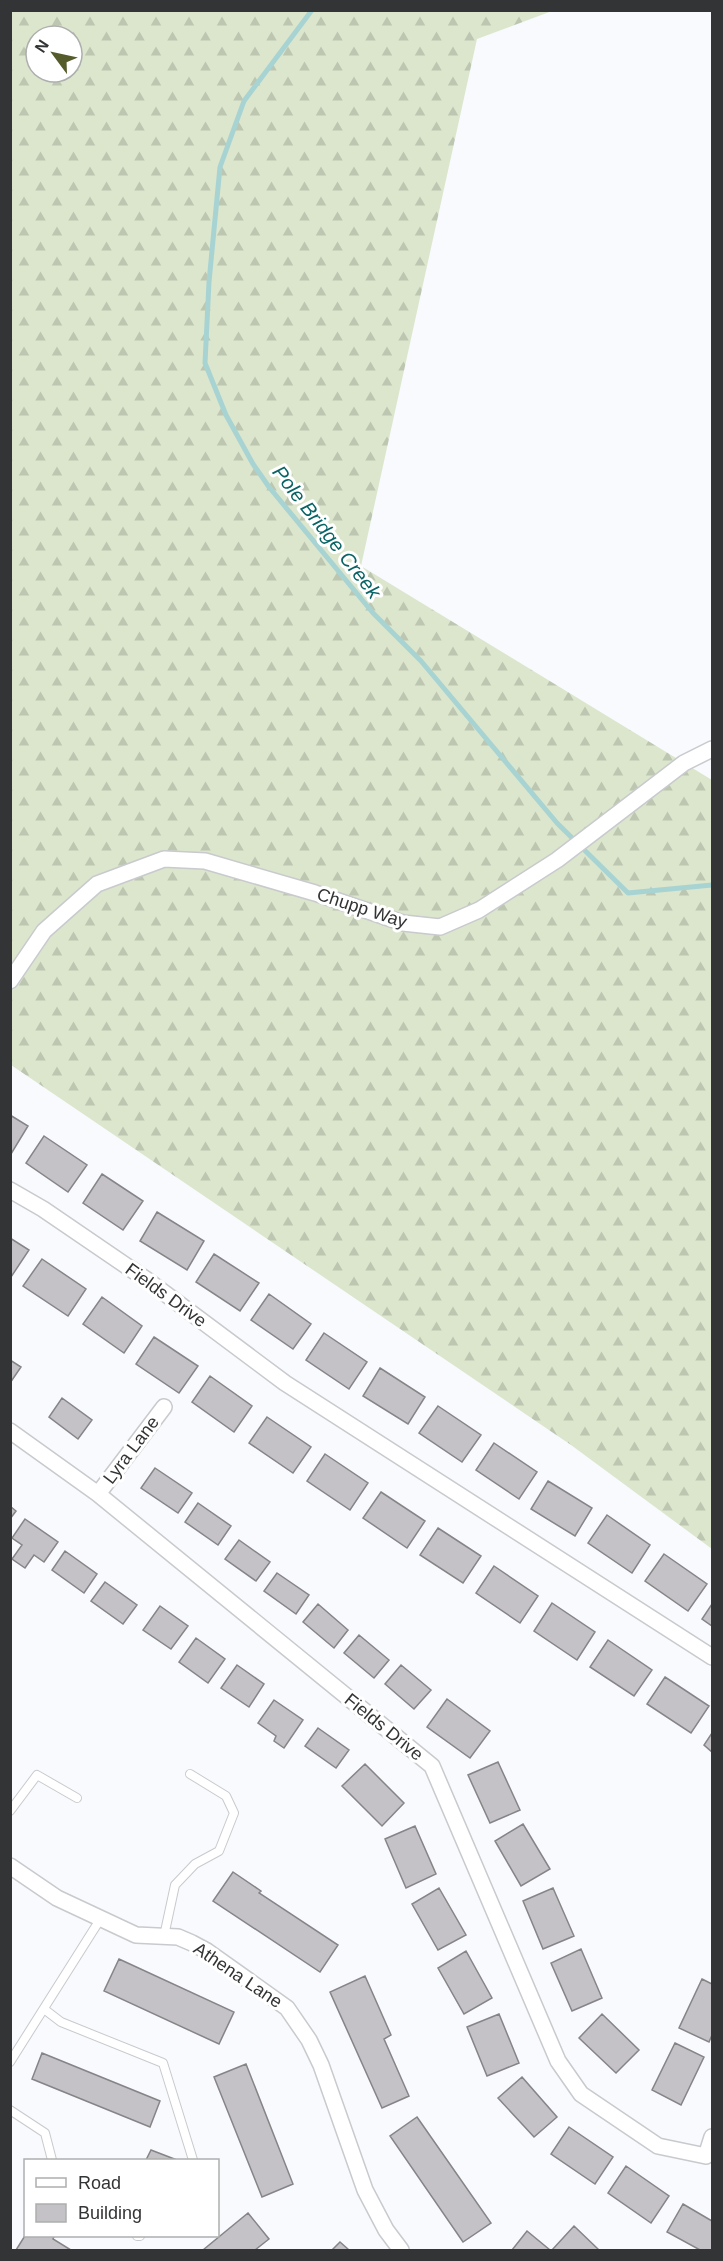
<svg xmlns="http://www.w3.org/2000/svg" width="723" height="2261" viewBox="0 0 723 2261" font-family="Arial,sans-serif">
<defs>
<pattern id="forest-firs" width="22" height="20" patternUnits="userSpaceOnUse" patternTransform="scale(1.5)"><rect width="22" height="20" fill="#dce6cd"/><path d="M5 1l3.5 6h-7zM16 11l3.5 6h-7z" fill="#bdc6b1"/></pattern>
</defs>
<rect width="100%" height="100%" fill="#f9fafe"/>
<path fill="url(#forest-firs)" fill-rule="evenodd" d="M10 11H552L477 39 361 566 712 780V1549L571 1445 11 1065ZM36 36H72V72H36Z"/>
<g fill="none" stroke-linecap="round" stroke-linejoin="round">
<path stroke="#a8d3d3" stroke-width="5" d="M312 10 244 101 220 167 209 282 205 363 226 415 253 464 269 487 373 613 421 661 557 823 628 893 712 885"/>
</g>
<path fill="#c4c2c6" stroke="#858486" stroke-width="1.5" d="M10 1115 28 1126 11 1154H10Z
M44 1136 87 1165 68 1192 26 1163Z
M102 1174 143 1201 123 1230 83 1203Z
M157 1212 204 1241 187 1270 140 1241Z
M10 1238 29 1250 11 1277H10Z
M214 1254 259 1283 240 1311 196 1282Z
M42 1259 86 1289 68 1316 23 1286Z
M269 1294 311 1324 293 1349 251 1320Z
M102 1297 142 1326 124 1353 83 1324Z
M324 1333 367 1362 349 1389 306 1360Z
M154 1337 198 1366 179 1393 136 1364Z
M10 1360 21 1367 10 1383Z
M380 1368 425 1397 408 1424 363 1396Z
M210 1376 252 1406 234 1432 192 1402Z
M62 1398 92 1420 78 1439 49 1417Z
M438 1406 481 1435 462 1462 419 1433Z
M267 1417 311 1447 293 1473 249 1443Z
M494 1443 537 1472 519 1499 476 1470Z
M325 1454 368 1483 350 1510 307 1481Z
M155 1468 192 1493 178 1513 141 1488Z
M548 1481 592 1508 575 1536 531 1509Z
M381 1492 425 1521 407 1548 363 1518Z
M198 1503 231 1526 218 1545 185 1522Z
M10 1506 16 1511 10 1519Z
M607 1515 650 1545 632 1573 588 1543Z
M25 1519 58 1542 44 1562 34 1555 25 1568 12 1559 22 1545 12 1538Z
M438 1528 481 1556 463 1583 420 1555Z
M239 1540 270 1562 256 1581 225 1559Z
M65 1551 97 1574 84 1593 52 1570Z
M664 1554 707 1584 688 1611 645 1581Z
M494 1566 538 1596 520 1623 476 1593Z
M277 1573 309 1595 296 1614 264 1591Z
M105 1582 137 1605 123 1624 91 1601Z
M552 1603 595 1632 577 1660 534 1631Z
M318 1604 348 1630 334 1648 303 1622Z
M712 1604V1626L702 1619Z
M160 1606 188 1626 171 1649 143 1630Z
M359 1635 389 1660 374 1678 344 1653Z
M196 1638 225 1659 208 1683 179 1662Z
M608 1640 652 1670 634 1696 590 1667Z
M237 1665 264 1684 249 1707 221 1688Z
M401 1665 431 1690 414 1709 385 1684Z
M665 1677 709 1706 691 1733 647 1704Z
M447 1699 490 1731 470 1758 427 1727Z
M274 1700 303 1720 284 1748 274 1741 276 1736 258 1723Z
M318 1728 349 1750 336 1768 305 1746Z
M712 1733V1752L704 1745Z
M498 1762 520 1810 490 1823 468 1775Z
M365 1764 404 1803 382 1826 342 1786Z
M523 1824 550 1869 521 1886 495 1841Z
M415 1826 436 1874 406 1888 385 1839Z
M233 1872 261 1891 259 1893 338 1945 320 1972 213 1901Z
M439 1888 466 1935 438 1950 412 1904Z
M553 1888 574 1936 543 1949 523 1901Z
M581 1949 602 1998 572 2011 551 1963Z
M466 1951 492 1998 464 2014 438 1968Z
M119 1959 234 2012 219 2044 104 1991Z
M365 1976 391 2035 384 2039 409 2096 382 2108 330 1992Z
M702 1979 712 1984V2035L709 2042 679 2028Z
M499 2014 519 2063 487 2076 467 2027Z
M602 2014 639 2050 616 2073 579 2038Z
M675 2043 704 2057 681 2105 652 2090Z
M42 2053 160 2101 150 2127 32 2079Z
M246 2064 293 2184 262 2197 214 2077Z
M522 2077 557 2117 534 2137 498 2098Z
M417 2117 491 2223 463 2242 390 2136Z
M569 2127 613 2157 595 2184 551 2154Z
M151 2150 177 2160H146Z
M626 2166 669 2196 651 2223 608 2193Z
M683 2204 712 2221V2250H700L667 2232Z
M248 2213 269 2239 255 2250H203Z
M574 2226 599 2250H552Z
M527 2231 550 2250H512Z
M26 2234 51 2236 54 2237 53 2239 71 2250H16Z
M340 2242 349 2250H332Z"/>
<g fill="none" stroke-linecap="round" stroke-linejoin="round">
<g stroke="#c8cacd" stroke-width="10">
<path id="lane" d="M10 1811 37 1775 77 1798
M164 1936 175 1885 195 1864 219 1851 234 1813 226 1796 190 1774
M44 2009 61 2022 163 2063 193 2160
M10 2062 101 1918
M10 2110 45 2133 52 2160
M137 2236H140"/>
</g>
<g stroke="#c8cacd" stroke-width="18">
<path id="street" d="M10 981 44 931 97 884 164 859 205 861 315 893 403 923 440 927 479 910 557 860 684 763 712 749
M10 1190 43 1209 147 1280 285 1383 712 1657
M10 1431 98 1494 432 1766 558 2061 581 2094 658 2146 706 2156 712 2137
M98 1494 164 1407
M10 1866 57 1898 136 1935 178 1937 192 1943 207 1951 287 2008 309 2040 321 2065 365 2190 386 2230 401 2250"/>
</g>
<use href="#lane" stroke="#fff" stroke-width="8"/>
<use href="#street" stroke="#fff" stroke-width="15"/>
</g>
<g text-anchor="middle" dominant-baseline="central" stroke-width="6" stroke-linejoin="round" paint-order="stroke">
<g font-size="18" fill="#333435" stroke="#fff">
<text transform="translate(362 908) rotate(18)">Chupp Way</text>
<text transform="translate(166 1295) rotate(36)">Fields Drive</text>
<text transform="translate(131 1450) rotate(-53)">Lyra Lane</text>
<text transform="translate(384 1727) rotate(39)">Fields Drive</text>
<text transform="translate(238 1975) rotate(34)">Athena Lane</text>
</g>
<g font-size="20" font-style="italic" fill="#096365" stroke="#fff">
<text transform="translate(327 532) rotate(52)">Pole Bridge Creek</text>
</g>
</g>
<rect width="723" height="2261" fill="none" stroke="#333435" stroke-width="24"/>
<rect x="24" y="2159" width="195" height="78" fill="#ffffff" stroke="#adaeae" stroke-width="1.5"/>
<rect x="36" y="2178" width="30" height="9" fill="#ffffff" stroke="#adaeae" stroke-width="1.5"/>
<text x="78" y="2189" font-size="18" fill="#333435">Road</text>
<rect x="36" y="2204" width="30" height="18" fill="#c4c2c6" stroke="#adaeae" stroke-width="1.5"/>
<text x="78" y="2219" font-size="18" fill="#333435">Building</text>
<g transform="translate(54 54) rotate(303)"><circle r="28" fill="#ffffff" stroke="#adaeae" stroke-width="1.5"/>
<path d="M0-4.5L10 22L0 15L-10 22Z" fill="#555b2a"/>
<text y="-9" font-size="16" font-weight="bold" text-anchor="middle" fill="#333435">N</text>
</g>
</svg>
